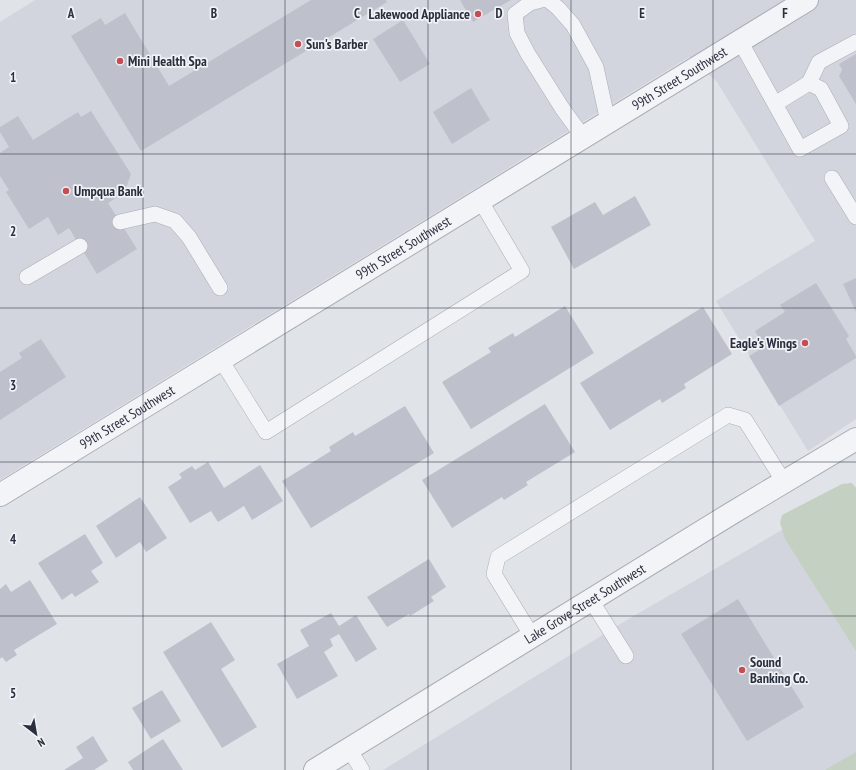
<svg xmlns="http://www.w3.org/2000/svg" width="856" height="770" font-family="'PT Sans Narrow',sans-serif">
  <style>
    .built { fill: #d2d5dd }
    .green { fill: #c4d1c2 }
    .building { fill: #bec1cb }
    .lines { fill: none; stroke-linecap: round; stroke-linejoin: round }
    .lane-casing { stroke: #a9adb5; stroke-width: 16 }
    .street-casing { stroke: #a9adb5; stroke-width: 24 }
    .lane { stroke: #f3f4f7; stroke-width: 15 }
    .street { stroke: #f3f4f7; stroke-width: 22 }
    .grid { fill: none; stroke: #2a2f3e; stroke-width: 1; stroke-opacity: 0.55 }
    .poi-dot { fill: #c54e54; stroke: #f0f2f6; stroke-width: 1.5 }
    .labels { text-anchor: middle; stroke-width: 3.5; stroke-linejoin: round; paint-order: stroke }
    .poi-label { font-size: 14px; font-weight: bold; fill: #2a2f3e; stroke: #f0f2f6; text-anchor: start }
    .street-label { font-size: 14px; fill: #2a2f3e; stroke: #f0f2f6 }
    .grid-label { font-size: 13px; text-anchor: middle; font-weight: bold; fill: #2a2f3e; stroke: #f0f2f6; stroke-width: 3.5; stroke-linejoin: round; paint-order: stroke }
  </style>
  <rect width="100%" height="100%" fill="#e0e3e8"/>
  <g class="built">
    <path d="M 35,0 L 856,0 L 856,419 L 808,451 L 716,301 L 815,241 L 717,82 L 689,57 L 0,480 L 0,22 Z"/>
    <path d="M 856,487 L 856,770 L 383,770 L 627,620 Z"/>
  </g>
  <g class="green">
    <path d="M 852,483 L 856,488 L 856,651 L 785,539 L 780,523 L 782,515 L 842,484 Z"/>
    <path d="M 856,752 L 856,770 L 825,770 Z"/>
  </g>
  <g class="building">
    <path d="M 311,0 L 386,0 L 387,2 L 141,151 L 71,36 L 101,18 L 105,25 L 125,13 L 169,86 Z"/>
    <path d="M 460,0 L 511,0 L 473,22 Z"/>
    <path d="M 403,20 L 430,64 L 400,82 L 373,39 Z"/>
    <path d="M 856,54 L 856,104 L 839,76 L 842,70 L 839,64 Z"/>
    <path d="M 471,88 L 490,120 L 452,144 L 433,112 Z"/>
    <path d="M 91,111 L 131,174 L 124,193 L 108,203 L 137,249 L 97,274 L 69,228 L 58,235 L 48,217 L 29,229 L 6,192 L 9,190 L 0,176 L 0,153 L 9,147 L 0,132 L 0,127 L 18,116 L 33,140 L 78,112 L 81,117 Z"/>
    <path d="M 635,196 L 651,225 L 574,269 L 551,227 L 595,202 L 603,215 Z"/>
    <path d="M 856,278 L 856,312 L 843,284 Z"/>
    <path d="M 816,283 L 849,336 L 846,339 L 856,356 L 856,358 L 779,406 L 749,356 L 764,347 L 755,331 L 785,312 L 780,305 Z"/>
    <path d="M 565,306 L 594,353 L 471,429 L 442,382 L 491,352 L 488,348 L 513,333 L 515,337 Z"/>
    <path d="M 703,307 L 732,354 L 684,384 L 686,388 L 662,403 L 660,399 L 610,430 L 580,383 Z"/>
    <path d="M 41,339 L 66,377 L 0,420 L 0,372 L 22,358 L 19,353 Z"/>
    <path d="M 545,404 L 575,452 L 526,482 L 528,485 L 504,500 L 502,497 L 452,528 L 422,480 Z"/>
    <path d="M 405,406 L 434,453 L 311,528 L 282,481 L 331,451 L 329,447 L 353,432 L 355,436 Z"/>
    <path d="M 208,462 L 224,488 L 260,465 L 283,501 L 252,520 L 244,506 L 218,522 L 211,511 L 190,523 L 168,487 L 182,478 L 179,474 L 192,466 L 195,470 Z"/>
    <path d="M 140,497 L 167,538 L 146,552 L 140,542 L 116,558 L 96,526 Z"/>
    <path d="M 85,534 L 103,563 L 91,571 L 99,582 L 75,597 L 72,593 L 62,600 L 38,563 Z"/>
    <path d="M 429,559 L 446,587 L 431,597 L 434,601 L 410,616 L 409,614 L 387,627 L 367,597 Z"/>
    <path d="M 30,580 L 57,624 L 14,650 L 17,655 L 6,662 L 2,657 L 0,659 L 0,589 L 6,584 L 11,592 Z"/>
    <path d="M 738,599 L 804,707 L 747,741 L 681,634 Z"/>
    <path d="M 331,613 L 339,626 L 356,615 L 377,649 L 356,662 L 339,634 L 330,639 L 333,646 L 324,652 L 338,676 L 297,699 L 277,664 L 309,646 L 300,630 Z"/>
    <path d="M 211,622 L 235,660 L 221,669 L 257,727 L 222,748 L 163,652 Z"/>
    <path d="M 162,690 L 181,721 L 151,739 L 132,708 Z"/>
    <path d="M 93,736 L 108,761 L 94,770 L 64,770 L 83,758 L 76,747 Z"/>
    <path d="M 163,739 L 183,770 L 133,770 L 128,762 Z"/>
  </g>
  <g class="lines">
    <defs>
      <g id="lane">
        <path d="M 541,0 L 530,3 L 515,14 L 517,33 L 528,54 L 562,108 L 583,137"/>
        <path d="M 548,0 L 558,8 L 573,25 L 596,67 L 608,122"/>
        <path d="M 740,41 L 800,149 L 841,126 L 821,89 L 809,83 L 775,104"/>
        <path d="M 809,83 L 819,62 L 856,42"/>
        <path d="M 832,178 L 856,217"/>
        <path d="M 120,222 L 155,214 L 175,221 L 189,237 L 220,288"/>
        <path d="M 27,277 L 80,246"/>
        <path d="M 221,360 L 266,432 L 522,271 L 480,200"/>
        <path d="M 591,600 L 626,656"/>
        <path d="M 532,636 L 494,574 L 498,557 L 728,415 L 745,420 L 784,482"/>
        <path d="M 349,749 L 362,770"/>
      </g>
      <g id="street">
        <path id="s1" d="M 0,495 L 807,0"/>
        <path id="s2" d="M 315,770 L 732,513 L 856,439"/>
      </g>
    </defs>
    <use href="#lane" class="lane-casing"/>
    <use href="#street" class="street-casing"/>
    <use href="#lane" class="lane"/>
    <use href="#street" class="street"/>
  </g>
  <path class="grid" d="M 143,0 L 143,770M 285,0 L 285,770M 428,0 L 428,770M 571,0 L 571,770M 713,0 L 713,770M 0,154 L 856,154M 0,308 L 856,308M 0,462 L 856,462M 0,616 L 856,616"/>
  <g class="poi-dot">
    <circle cx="478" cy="14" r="4"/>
    <circle cx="298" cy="44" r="4"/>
    <circle cx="120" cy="61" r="4"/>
    <circle cx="66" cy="191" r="4"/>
    <circle cx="805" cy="343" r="4"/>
    <circle cx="742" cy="670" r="4"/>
  </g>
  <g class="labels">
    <g class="poi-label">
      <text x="470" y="19" text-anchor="end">Lakewood Appliance</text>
      <text x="306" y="49">Sun's Barber</text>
      <text x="128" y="66">Mini Health Spa</text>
      <text x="74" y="196">Umpqua Bank</text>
      <text x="797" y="348" text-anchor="end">Eagle's Wings</text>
      <text x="750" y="667">Sound<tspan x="750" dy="16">Banking Co.</tspan></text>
    </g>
    <g class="street-label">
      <text dy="5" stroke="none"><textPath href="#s1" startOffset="797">99th Street Southwest</textPath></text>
      <text dy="5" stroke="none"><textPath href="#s1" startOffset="473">99th Street Southwest</textPath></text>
      <text dy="5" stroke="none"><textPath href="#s1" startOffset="149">99th Street Southwest</textPath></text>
      <text dy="5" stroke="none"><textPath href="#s2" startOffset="317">Lake Grove Street Southwest</textPath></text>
    </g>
  </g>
  <g class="grid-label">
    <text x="71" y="18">A</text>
    <text x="214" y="18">B</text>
    <text x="357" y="18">C</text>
    <text x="499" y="18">D</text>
    <text x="642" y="18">E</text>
    <text x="785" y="18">F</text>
    <text x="13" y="82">1</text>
    <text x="13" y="236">2</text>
    <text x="13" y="390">3</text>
    <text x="13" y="544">4</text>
    <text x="13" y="698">5</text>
  </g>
  <g transform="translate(36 734) rotate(149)" stroke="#f0f2f6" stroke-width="3" paint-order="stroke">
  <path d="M0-3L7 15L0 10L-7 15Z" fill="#2a2f3e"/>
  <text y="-6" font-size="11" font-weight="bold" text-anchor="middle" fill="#2a2f3e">N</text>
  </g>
</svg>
